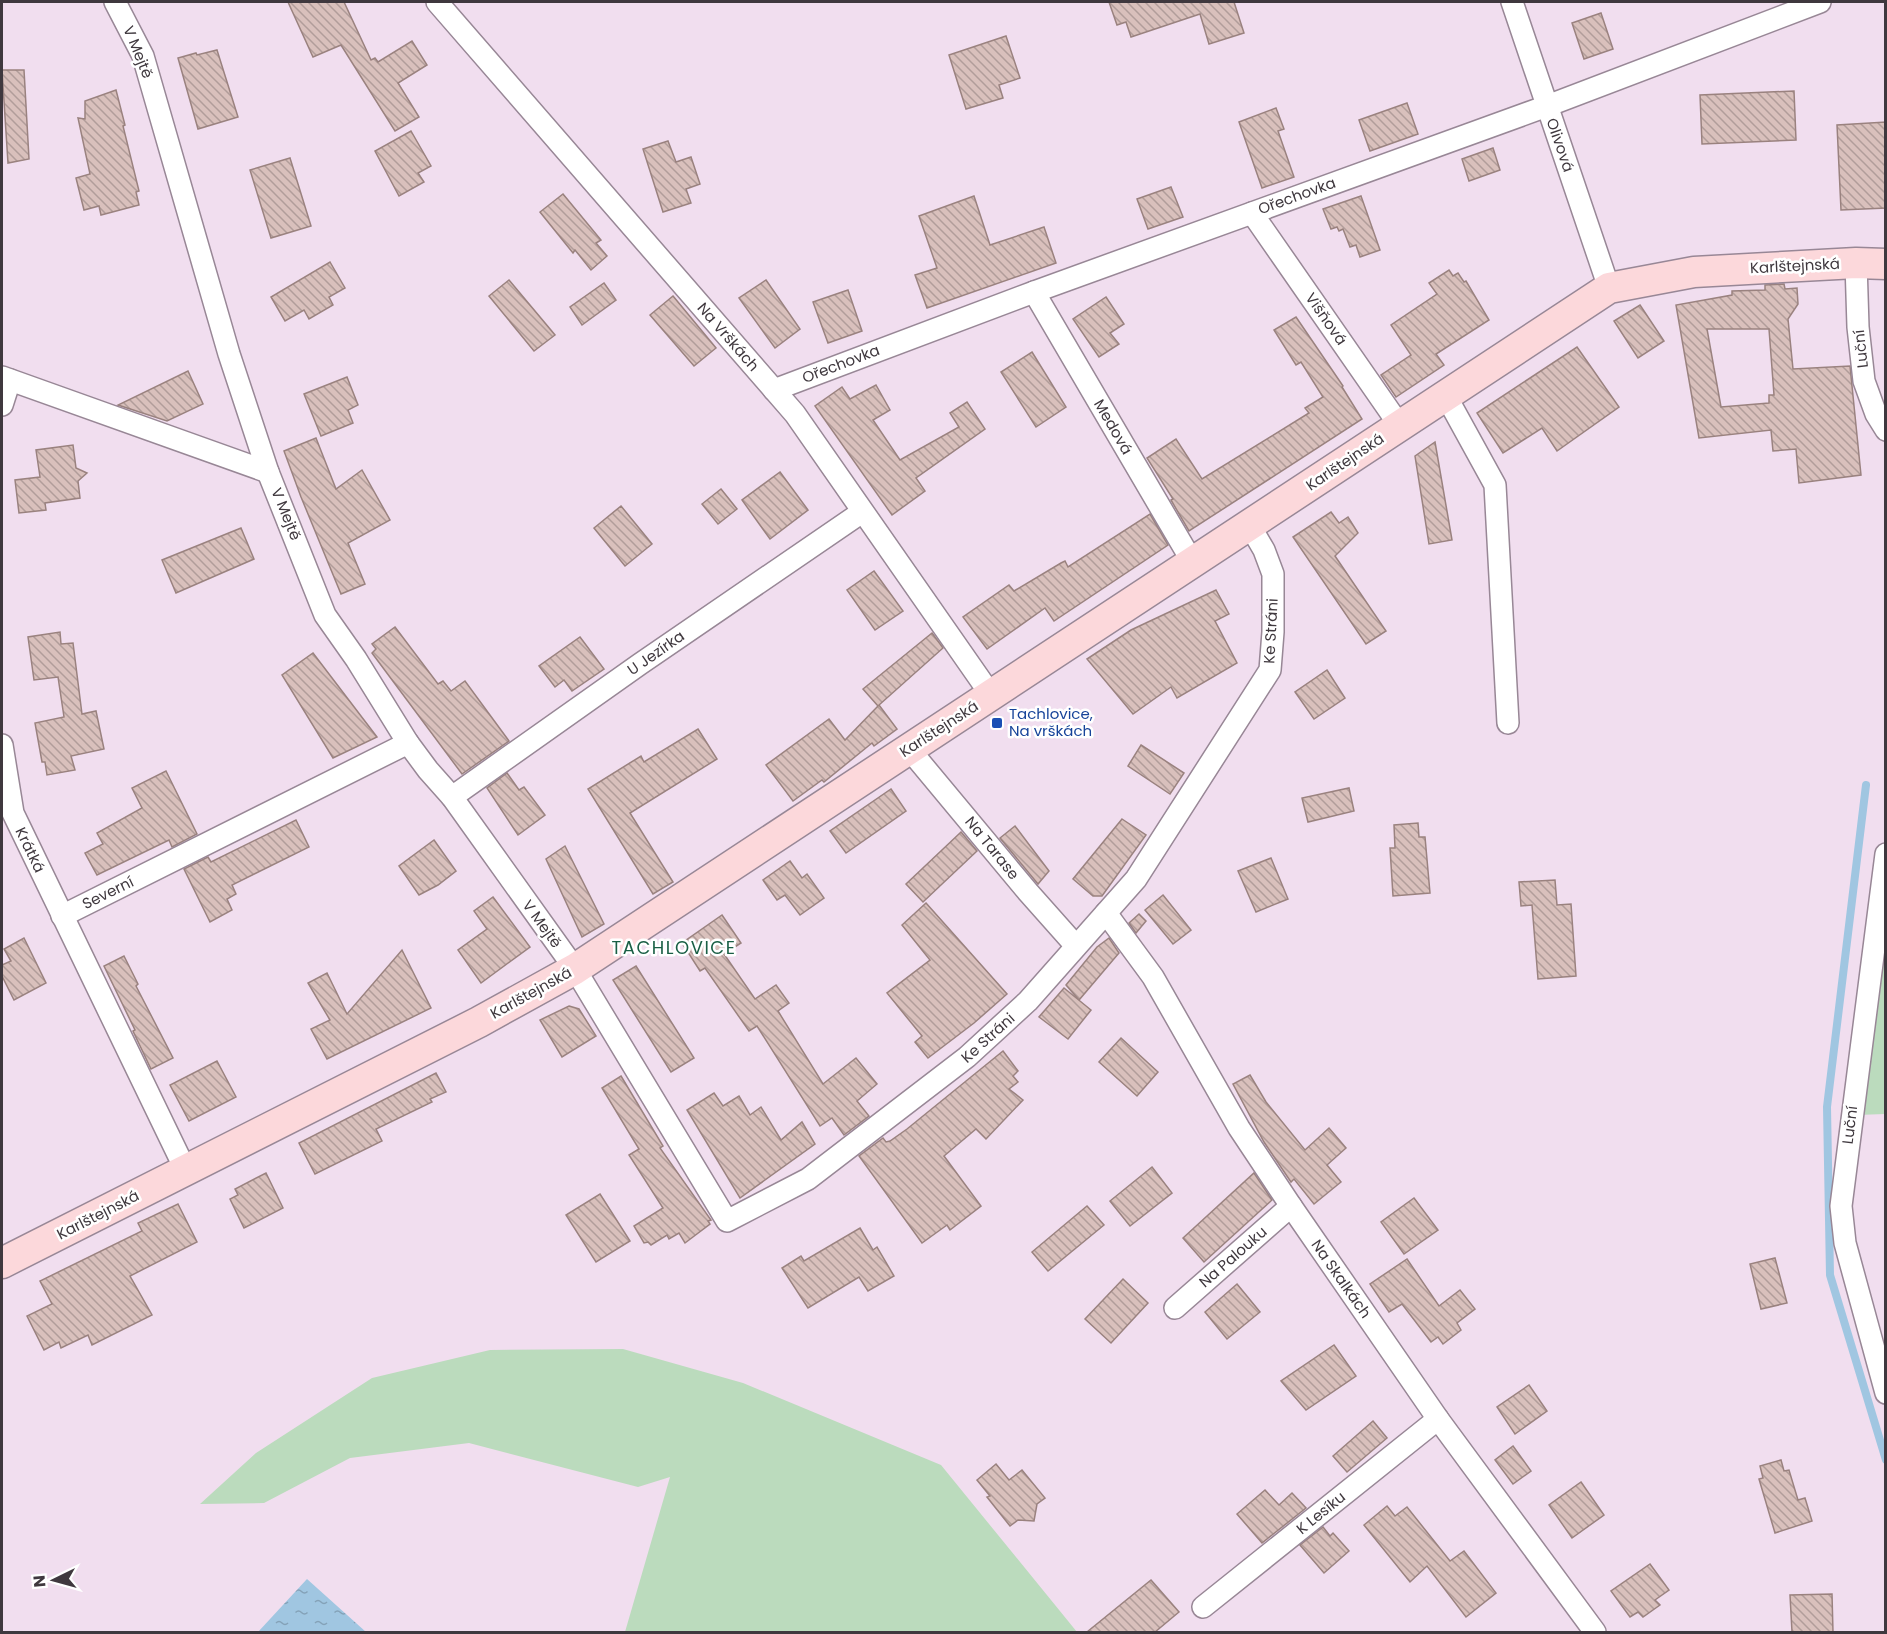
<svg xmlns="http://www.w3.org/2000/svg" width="1887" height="1634" font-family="Poppins,sans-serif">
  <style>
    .grass { fill: #bbdbbd }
    .water { fill: url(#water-ripples) }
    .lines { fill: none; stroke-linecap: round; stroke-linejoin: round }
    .stream { stroke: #a0c6e1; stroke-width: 8 }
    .building { fill: url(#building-back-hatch); stroke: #9a827f; stroke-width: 1.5; fill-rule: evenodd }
    .street-casing { stroke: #988796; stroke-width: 24 }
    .secondary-casing { stroke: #988796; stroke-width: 33 }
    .street { stroke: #fff; stroke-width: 21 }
    .secondary { stroke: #fcd8db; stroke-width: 30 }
    .transit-dot { fill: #1a4fb4; stroke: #fff; stroke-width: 2 }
    .labels { text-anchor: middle; stroke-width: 5; stroke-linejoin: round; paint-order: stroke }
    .street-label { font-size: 15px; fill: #3f383e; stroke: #fff }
    .transit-label { font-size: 15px; fill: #164399; stroke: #fff; text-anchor: start }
    .quarter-label { font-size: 18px; letter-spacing: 1.5px; fill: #1a5f45; stroke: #fff }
  </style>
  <defs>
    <pattern id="water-ripples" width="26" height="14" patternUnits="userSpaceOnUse" patternTransform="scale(1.5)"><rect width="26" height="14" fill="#a0c6e1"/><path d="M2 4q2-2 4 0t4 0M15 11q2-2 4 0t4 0" fill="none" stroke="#84a2b8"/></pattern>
    <pattern id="building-back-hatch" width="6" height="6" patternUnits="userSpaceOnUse" patternTransform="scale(1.5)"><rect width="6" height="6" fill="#d9c0bc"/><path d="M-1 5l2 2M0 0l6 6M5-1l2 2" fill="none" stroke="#b19d9a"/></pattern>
  </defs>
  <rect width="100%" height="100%" fill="#f1deef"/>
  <g class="grass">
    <path d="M 1885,929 L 1885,1114 L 1857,1115 Z"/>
    <path d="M 623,1349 L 743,1383 L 941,1465 L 1077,1632 L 625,1632 L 670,1477 L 638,1487 L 469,1443 L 350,1458 L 264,1503 L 200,1504 L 256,1453 L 372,1378 L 490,1350 Z"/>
  </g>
  <path class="water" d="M 307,1579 L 366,1632 L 258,1632 Z"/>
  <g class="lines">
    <path class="stream" d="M 1866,785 L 1827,1107 L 1830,1275 L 1886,1460"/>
  </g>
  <g class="building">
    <path d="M 288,2 L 344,2 L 371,60 L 375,58 L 378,62 L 412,41 L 427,65 L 398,83 L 419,117 L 395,131 L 341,45 L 313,57 Z"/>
    <path d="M 1109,2 L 1234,2 L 1244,33 L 1209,44 L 1200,14 L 1131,37 L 1126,22 L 1117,25 Z"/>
    <path d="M 1601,13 L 1613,49 L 1584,59 L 1572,23 Z"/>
    <path d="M 1006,36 L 1020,78 L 999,85 L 1003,98 L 966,109 L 949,55 Z"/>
    <path d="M 217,50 L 238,117 L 198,129 L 178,58 L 196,53 L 197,55 Z"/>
    <path d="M 2,70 L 24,70 L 29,159 L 8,163 Z"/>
    <path d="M 116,90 L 125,125 L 123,126 L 139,191 L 136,192 L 139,205 L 101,215 L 99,206 L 84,210 L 76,178 L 90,174 L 78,118 L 85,119 L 85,101 Z"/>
    <path d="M 1794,91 L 1796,140 L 1702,144 L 1700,95 Z"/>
    <path d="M 1407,103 L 1418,134 L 1370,151 L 1359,120 Z"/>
    <path d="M 1276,108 L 1284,129 L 1278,131 L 1294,177 L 1262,188 L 1239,122 Z"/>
    <path d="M 1886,122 L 1886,208 L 1841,210 L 1837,125 Z"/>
    <path d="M 411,131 L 431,166 L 418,173 L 424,182 L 399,196 L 375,151 Z"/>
    <path d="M 668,141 L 676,162 L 691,157 L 700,184 L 686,189 L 691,203 L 663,212 L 643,149 Z"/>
    <path d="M 1493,148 L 1500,170 L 1469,181 L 1462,159 Z"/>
    <path d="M 290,158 L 311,226 L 271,238 L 250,170 Z"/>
    <path d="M 1171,187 L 1183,217 L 1148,229 L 1137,199 Z"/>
    <path d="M 563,194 L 601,240 L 596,243 L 607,256 L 591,270 L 575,250 L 573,253 L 540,212 Z"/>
    <path d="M 974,196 L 990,245 L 1044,227 L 1056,263 L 927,308 L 915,275 L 937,268 L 919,216 Z"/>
    <path d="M 1361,196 L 1380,250 L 1360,257 L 1356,245 L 1350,247 L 1343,229 L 1339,231 L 1337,227 L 1331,229 L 1323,209 Z"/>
    <path d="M 330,262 L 345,288 L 329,297 L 333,305 L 309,319 L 304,310 L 285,321 L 271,297 Z"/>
    <path d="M 1449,270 L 1453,276 L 1458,273 L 1464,282 L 1466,281 L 1489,320 L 1436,354 L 1444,365 L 1396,397 L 1381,375 L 1411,355 L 1391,325 L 1437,294 L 1429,283 Z"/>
    <path d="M 509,280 L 555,335 L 534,351 L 489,296 Z"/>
    <path d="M 766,280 L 800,329 L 775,348 L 739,298 Z"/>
    <path d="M 604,283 L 616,300 L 582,325 L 570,307 Z"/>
    <path d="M 1784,284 L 1785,289 L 1797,288 L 1798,304 L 1788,319 L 1793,369 L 1850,366 L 1861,475 L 1799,483 L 1796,449 L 1773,451 L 1771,430 L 1699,438 L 1676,305 L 1732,295 L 1732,291 L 1765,290 L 1765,285 ZM 1707,329 L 1769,329 L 1774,395 L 1769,395 L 1769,403 L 1721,407 Z"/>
    <path d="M 848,290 L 862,331 L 828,343 L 813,302 Z"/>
    <path d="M 673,296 L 716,348 L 694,366 L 650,315 Z"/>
    <path d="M 1106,297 L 1124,324 L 1110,333 L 1119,344 L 1099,357 L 1073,319 Z"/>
    <path d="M 1640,305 L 1664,341 L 1638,358 L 1614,321 Z"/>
    <path d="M 1296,317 L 1343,386 L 1342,387 L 1362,419 L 1189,531 L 1171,500 L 1173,499 L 1147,458 L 1176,439 L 1202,479 L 1309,413 L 1305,408 L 1323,397 L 1301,362 L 1296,365 L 1274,330 Z"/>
    <path d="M 1577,347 L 1619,407 L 1557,451 L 1542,428 L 1503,453 L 1477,413 Z"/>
    <path d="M 1032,352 L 1066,407 L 1036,427 L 1001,372 Z"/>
    <path d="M 188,371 L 203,404 L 167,421 L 118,405 Z"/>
    <path d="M 347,377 L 358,405 L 348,410 L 353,423 L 321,436 L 304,394 Z"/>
    <path d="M 876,385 L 890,410 L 873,420 L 900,460 L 959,427 L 950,413 L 967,402 L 985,429 L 916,478 L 925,491 L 892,515 L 815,406 L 842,387 L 850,399 Z"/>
    <path d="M 316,438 L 336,489 L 362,470 L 390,520 L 348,543 L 365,584 L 341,594 L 301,497 L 284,451 Z"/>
    <path d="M 1435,442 L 1452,540 L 1429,544 L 1415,456 Z"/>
    <path d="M 73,445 L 76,468 L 87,473 L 78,481 L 80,498 L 45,503 L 46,510 L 19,513 L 15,480 L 40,477 L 36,450 Z"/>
    <path d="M 780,472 L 808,510 L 770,539 L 742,500 Z"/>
    <path d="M 721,489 L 737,509 L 718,524 L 702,504 Z"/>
    <path d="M 621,506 L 652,544 L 625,566 L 594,528 Z"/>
    <path d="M 1331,512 L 1339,523 L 1348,517 L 1358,533 L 1335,556 L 1386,631 L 1366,644 L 1293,537 Z"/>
    <path d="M 1150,514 L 1168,545 L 1054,621 L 1045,608 L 987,649 L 963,617 L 1009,585 L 1014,591 L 1061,563 L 1065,561 L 1068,567 Z"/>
    <path d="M 241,528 L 254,559 L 176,593 L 162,560 Z"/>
    <path d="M 874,571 L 903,611 L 875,630 L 847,590 Z"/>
    <path d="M 1216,590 L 1229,614 L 1215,621 L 1237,663 L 1177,698 L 1171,687 L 1133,714 L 1087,659 L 1131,630 Z"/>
    <path d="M 395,627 L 438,684 L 443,681 L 451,691 L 465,681 L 509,741 L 462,774 L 372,653 L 376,649 L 372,644 Z"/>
    <path d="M 60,632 L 61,644 L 73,643 L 82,714 L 96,711 L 104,749 L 71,756 L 75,770 L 47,775 L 45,762 L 42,762 L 35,723 L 64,717 L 58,677 L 34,680 L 28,637 Z"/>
    <path d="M 932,633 L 943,648 L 879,705 L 897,729 L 874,746 L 872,743 L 824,782 L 822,780 L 793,801 L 766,765 L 829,719 L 845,740 L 878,706 L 863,689 Z"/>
    <path d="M 580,637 L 604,669 L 572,691 L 564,680 L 555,687 L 539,666 Z"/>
    <path d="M 313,653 L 377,737 L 333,758 L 282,675 Z"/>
    <path d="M 1327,670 L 1345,698 L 1314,719 L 1295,692 Z"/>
    <path d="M 698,729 L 717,759 L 630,813 L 673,882 L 653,894 L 588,789 L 641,756 L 644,762 Z"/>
    <path d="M 1141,745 L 1184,773 L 1170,794 L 1128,766 Z"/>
    <path d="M 166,771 L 197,834 L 172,847 L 169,840 L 97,875 L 85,853 L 103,844 L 97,833 L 142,808 L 132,788 Z"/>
    <path d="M 507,773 L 519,790 L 524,787 L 545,815 L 518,835 L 487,788 Z"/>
    <path d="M 1349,788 L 1354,811 L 1308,822 L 1302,798 Z"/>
    <path d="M 891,789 L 906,811 L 846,853 L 830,831 Z"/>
    <path d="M 1122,819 L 1146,835 L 1102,896 L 1093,896 L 1073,879 Z"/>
    <path d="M 296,820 L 309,847 L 232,885 L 236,894 L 227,899 L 232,910 L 210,922 L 184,869 L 208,857 L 211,862 Z"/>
    <path d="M 1418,823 L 1419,837 L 1425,837 L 1430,893 L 1393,896 L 1390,848 L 1395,848 L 1394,825 Z"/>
    <path d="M 1015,826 L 1049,871 L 1038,884 L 1000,838 Z"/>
    <path d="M 961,832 L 977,851 L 923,902 L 906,884 Z"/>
    <path d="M 434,840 L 456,871 L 438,885 L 419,895 L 399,866 Z"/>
    <path d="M 565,846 L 604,924 L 582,937 L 546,859 Z"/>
    <path d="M 1271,858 L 1288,899 L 1256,912 L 1238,871 Z"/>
    <path d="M 790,861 L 802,878 L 807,874 L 824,898 L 800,915 L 785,895 L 777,900 L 763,880 Z"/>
    <path d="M 1555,880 L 1557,905 L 1571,904 L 1576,976 L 1538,979 L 1532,905 L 1521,906 L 1519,882 Z"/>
    <path d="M 1163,895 L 1191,930 L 1173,944 L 1145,910 Z"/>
    <path d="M 493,897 L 530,947 L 481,983 L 458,950 L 487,929 L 474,911 Z"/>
    <path d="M 926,903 L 1007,994 L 974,1023 L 928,1058 L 915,1042 L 922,1036 L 887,993 L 930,960 L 902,925 Z"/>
    <path d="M 1139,914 L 1146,921 L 1136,933 L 1129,923 Z"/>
    <path d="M 722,915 L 741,943 L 724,954 L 755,999 L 776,985 L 789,1003 L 778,1011 L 823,1084 L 856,1058 L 877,1084 L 857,1101 L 869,1116 L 844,1135 L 832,1118 L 820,1126 L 757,1026 L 749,1031 L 705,968 L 700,971 L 682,943 Z"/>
    <path d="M 24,938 L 46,983 L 14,1000 L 2,976 L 2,965 L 11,961 L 4,949 Z"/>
    <path d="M 1109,938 L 1119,953 L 1079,1000 L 1066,985 L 1097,947 Z"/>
    <path d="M 402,950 L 431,1008 L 327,1059 L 311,1029 L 330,1020 L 308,983 L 327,973 L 347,1014 Z"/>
    <path d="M 124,956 L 138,984 L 136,986 L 173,1058 L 151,1069 L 133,1031 L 135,1030 L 104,966 Z"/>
    <path d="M 636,966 L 694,1058 L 671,1072 L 613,980 Z"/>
    <path d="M 1064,988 L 1091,1010 L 1068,1039 L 1039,1017 Z"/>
    <path d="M 569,1006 L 579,1009 L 596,1036 L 562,1057 L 540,1020 Z"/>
    <path d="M 1121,1038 L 1158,1072 L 1137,1096 L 1099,1062 Z"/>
    <path d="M 1003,1051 L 1018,1071 L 1013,1076 L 1018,1082 L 1009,1089 L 1023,1100 L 986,1139 L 976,1129 L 944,1156 L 981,1206 L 950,1230 L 947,1225 L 922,1243 L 859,1156 L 883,1138 L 886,1142 L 890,1141 L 907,1129 Z"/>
    <path d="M 217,1061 L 236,1097 L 189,1121 L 170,1085 Z"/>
    <path d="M 436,1073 L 446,1092 L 430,1099 L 432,1102 L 376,1129 L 382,1141 L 315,1174 L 299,1143 Z"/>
    <path d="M 1250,1075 L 1266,1102 L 1305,1150 L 1329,1128 L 1346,1148 L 1327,1165 L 1341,1182 L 1314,1204 L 1294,1179 L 1291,1182 L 1264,1142 L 1233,1084 Z"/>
    <path d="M 621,1076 L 663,1146 L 660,1148 L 711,1220 L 708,1221 L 710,1224 L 685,1243 L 679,1233 L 669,1239 L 667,1235 L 651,1245 L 648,1242 L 644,1243 L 634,1226 L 663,1208 L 629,1155 L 639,1149 L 602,1088 Z"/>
    <path d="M 714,1093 L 723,1106 L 739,1096 L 750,1115 L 761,1107 L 781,1140 L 802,1122 L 815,1144 L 740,1198 L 687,1110 Z"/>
    <path d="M 1152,1167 L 1172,1193 L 1130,1226 L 1110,1201 Z"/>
    <path d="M 266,1173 L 283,1208 L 244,1228 L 230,1199 L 238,1195 L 235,1189 Z"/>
    <path d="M 1254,1173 L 1272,1200 L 1204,1262 L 1183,1238 Z"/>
    <path d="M 600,1194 L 630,1241 L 596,1262 L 566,1215 Z"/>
    <path d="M 1414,1198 L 1438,1230 L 1404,1254 L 1381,1222 Z"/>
    <path d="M 178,1204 L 197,1242 L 130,1276 L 152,1315 L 92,1345 L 88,1335 L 61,1348 L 59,1342 L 44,1350 L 27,1316 L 52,1304 L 40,1281 L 142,1231 L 138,1223 Z"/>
    <path d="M 1087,1206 L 1104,1225 L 1048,1271 L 1032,1252 Z"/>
    <path d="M 860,1228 L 873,1250 L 877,1247 L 894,1276 L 868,1291 L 859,1277 L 808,1308 L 782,1268 L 801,1256 L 804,1261 Z"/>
    <path d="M 1775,1258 L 1787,1303 L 1761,1309 L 1750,1264 Z"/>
    <path d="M 1407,1259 L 1439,1306 L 1460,1290 L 1475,1309 L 1457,1323 L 1461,1330 L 1443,1344 L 1438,1337 L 1431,1342 L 1402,1304 L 1389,1312 L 1370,1284 Z"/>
    <path d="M 1123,1279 L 1148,1303 L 1111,1343 L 1085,1319 Z"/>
    <path d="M 1237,1284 L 1260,1312 L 1227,1339 L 1205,1312 Z"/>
    <path d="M 1334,1345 L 1356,1376 L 1306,1410 L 1281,1381 Z"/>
    <path d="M 1529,1385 L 1547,1411 L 1515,1434 L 1497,1407 Z"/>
    <path d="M 1373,1421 L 1387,1438 L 1347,1472 L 1333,1456 Z"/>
    <path d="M 1513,1446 L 1531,1471 L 1513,1484 L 1495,1460 Z"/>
    <path d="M 1781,1460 L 1784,1471 L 1789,1470 L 1798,1500 L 1805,1498 L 1812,1521 L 1775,1533 L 1759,1479 L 1763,1478 L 1760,1466 Z"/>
    <path d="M 996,1464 L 1009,1480 L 1022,1470 L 1045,1498 L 1037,1504 L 1034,1521 L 1018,1520 L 1010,1526 L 987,1497 L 990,1496 L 977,1480 Z"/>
    <path d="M 1581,1482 L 1604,1515 L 1572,1538 L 1549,1505 Z"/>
    <path d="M 1265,1490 L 1279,1505 L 1292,1493 L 1306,1508 L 1262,1543 L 1237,1514 Z"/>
    <path d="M 1387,1506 L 1395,1516 L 1407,1507 L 1450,1561 L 1464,1551 L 1496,1593 L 1466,1617 L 1427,1566 L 1410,1582 L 1364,1525 Z"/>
    <path d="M 1323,1527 L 1330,1536 L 1333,1533 L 1349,1551 L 1324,1573 L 1300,1545 Z"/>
    <path d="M 1650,1564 L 1669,1590 L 1655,1600 L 1660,1605 L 1643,1617 L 1638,1612 L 1630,1617 L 1611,1591 Z"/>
    <path d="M 1151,1580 L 1179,1612 L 1155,1632 L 1087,1632 Z"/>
    <path d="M 1832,1594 L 1833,1632 L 1792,1632 L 1790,1595 Z"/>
  </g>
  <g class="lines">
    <defs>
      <g id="street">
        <path d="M 115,2 L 143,56 L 229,354 L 268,472 L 325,615 L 356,659 L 408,743 L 428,770 L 452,797 L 575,969 L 727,1221 L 808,1179 L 967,1057 L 1028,1001 L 1136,879 L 1270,670 L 1273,632 L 1273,574 L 1264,550 L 1250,526"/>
        <path d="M 437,2 L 795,414 L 991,695"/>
        <path d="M 1512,2 L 1609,288"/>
        <path d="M 1252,213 L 1400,426"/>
        <path d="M 1856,263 L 1858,327 L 1864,381 L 1876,414 L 1886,430"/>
        <path d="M 1034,292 L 1193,563"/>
        <path d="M 2,377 L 268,472"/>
        <path d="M 774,390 L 1034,292 L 1547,106 L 1820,2"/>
        <path d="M 1446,396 L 1495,485 L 1508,723"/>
        <path d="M 2,405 L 10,380"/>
        <path d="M 2,745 L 13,813 L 186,1171"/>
        <path d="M 909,749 L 1028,892 L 1076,946"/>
        <path d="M 452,797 L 640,664 L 862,512"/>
        <path d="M 1886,854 L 1841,1206 L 1845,1243 L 1886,1393"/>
        <path d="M 1106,913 L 1153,977 L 1239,1128 L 1291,1206 L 1438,1419 L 1595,1632"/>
        <path d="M 62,916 L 408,743"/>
        <path d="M 1175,1308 L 1291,1206"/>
        <path d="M 1203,1607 L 1438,1419"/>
      </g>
      <path id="secondary" d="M 2,1263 L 479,1022 L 575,969 L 1609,288 L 1694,272 L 1856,263 L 1886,264"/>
    </defs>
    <use href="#street" class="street-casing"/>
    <use href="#secondary" class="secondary-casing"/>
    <use href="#street" class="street"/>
    <use href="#secondary" class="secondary"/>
  </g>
  <rect class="transit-dot" x="991" y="717" width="12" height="12" rx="3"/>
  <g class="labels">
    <g class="street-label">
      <text transform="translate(138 52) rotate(68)" y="5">V Mejtě</text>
      <text transform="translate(1560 145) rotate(71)" y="5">Olivová</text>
      <text transform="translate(1297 196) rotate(-20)" y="5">Ořechovka</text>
      <text transform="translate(1795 266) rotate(-3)" y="5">Karlštejnská</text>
      <text transform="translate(1326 319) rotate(55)" y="5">Višňová</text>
      <text transform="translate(728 337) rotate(49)" y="5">Na Vrškách</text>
      <text transform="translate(1861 349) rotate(-96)" y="5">Luční</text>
      <text transform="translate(841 364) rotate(-21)" y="5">Ořechovka</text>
      <text transform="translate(1113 427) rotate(60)" y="5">Medová</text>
      <text transform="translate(1345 462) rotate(-34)" y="5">Karlštejnská</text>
      <text transform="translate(286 514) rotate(68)" y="5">V Mejtě</text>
      <text transform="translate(1271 631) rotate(-87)" y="5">Ke Stráni</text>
      <text transform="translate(656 653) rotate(-35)" y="5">U Jezírka</text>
      <text transform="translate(939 729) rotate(-33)" y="5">Karlštejnská</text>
      <text transform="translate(992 848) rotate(51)" y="5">Na Tarase</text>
      <text transform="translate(30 850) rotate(64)" y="5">Krátká</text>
      <text transform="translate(108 893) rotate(-26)" y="5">Severní</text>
      <text transform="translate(542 924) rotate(54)" y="5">V Mejtě</text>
      <text transform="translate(531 993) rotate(-29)" y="5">Karlštejnská</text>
      <text transform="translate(988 1038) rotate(-42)" y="5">Ke Stráni</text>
      <text transform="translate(1850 1125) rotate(-83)" y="5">Luční</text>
      <text transform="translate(98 1215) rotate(-27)" y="5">Karlštejnská</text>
      <text transform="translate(1233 1257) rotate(-41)" y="5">Na Palouku</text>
      <text transform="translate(1341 1279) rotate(55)" y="5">Na Skalkách</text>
      <text transform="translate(1321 1513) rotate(-39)" y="5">K Lesíku</text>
    </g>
    <g class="transit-label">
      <text x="1009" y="719">Tachlovice,<tspan x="1009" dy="17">Na vrškách</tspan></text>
    </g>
    <g class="quarter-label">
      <text x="674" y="954">TACHLOVICE</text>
    </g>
  </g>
  <rect width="1887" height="1634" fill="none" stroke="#3f383e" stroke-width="6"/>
  <g transform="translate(54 1580) rotate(265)" stroke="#ffffff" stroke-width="4.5" paint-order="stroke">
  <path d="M0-4.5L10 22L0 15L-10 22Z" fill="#3f383e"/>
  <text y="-9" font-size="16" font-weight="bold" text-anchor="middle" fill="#3f383e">N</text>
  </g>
</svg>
